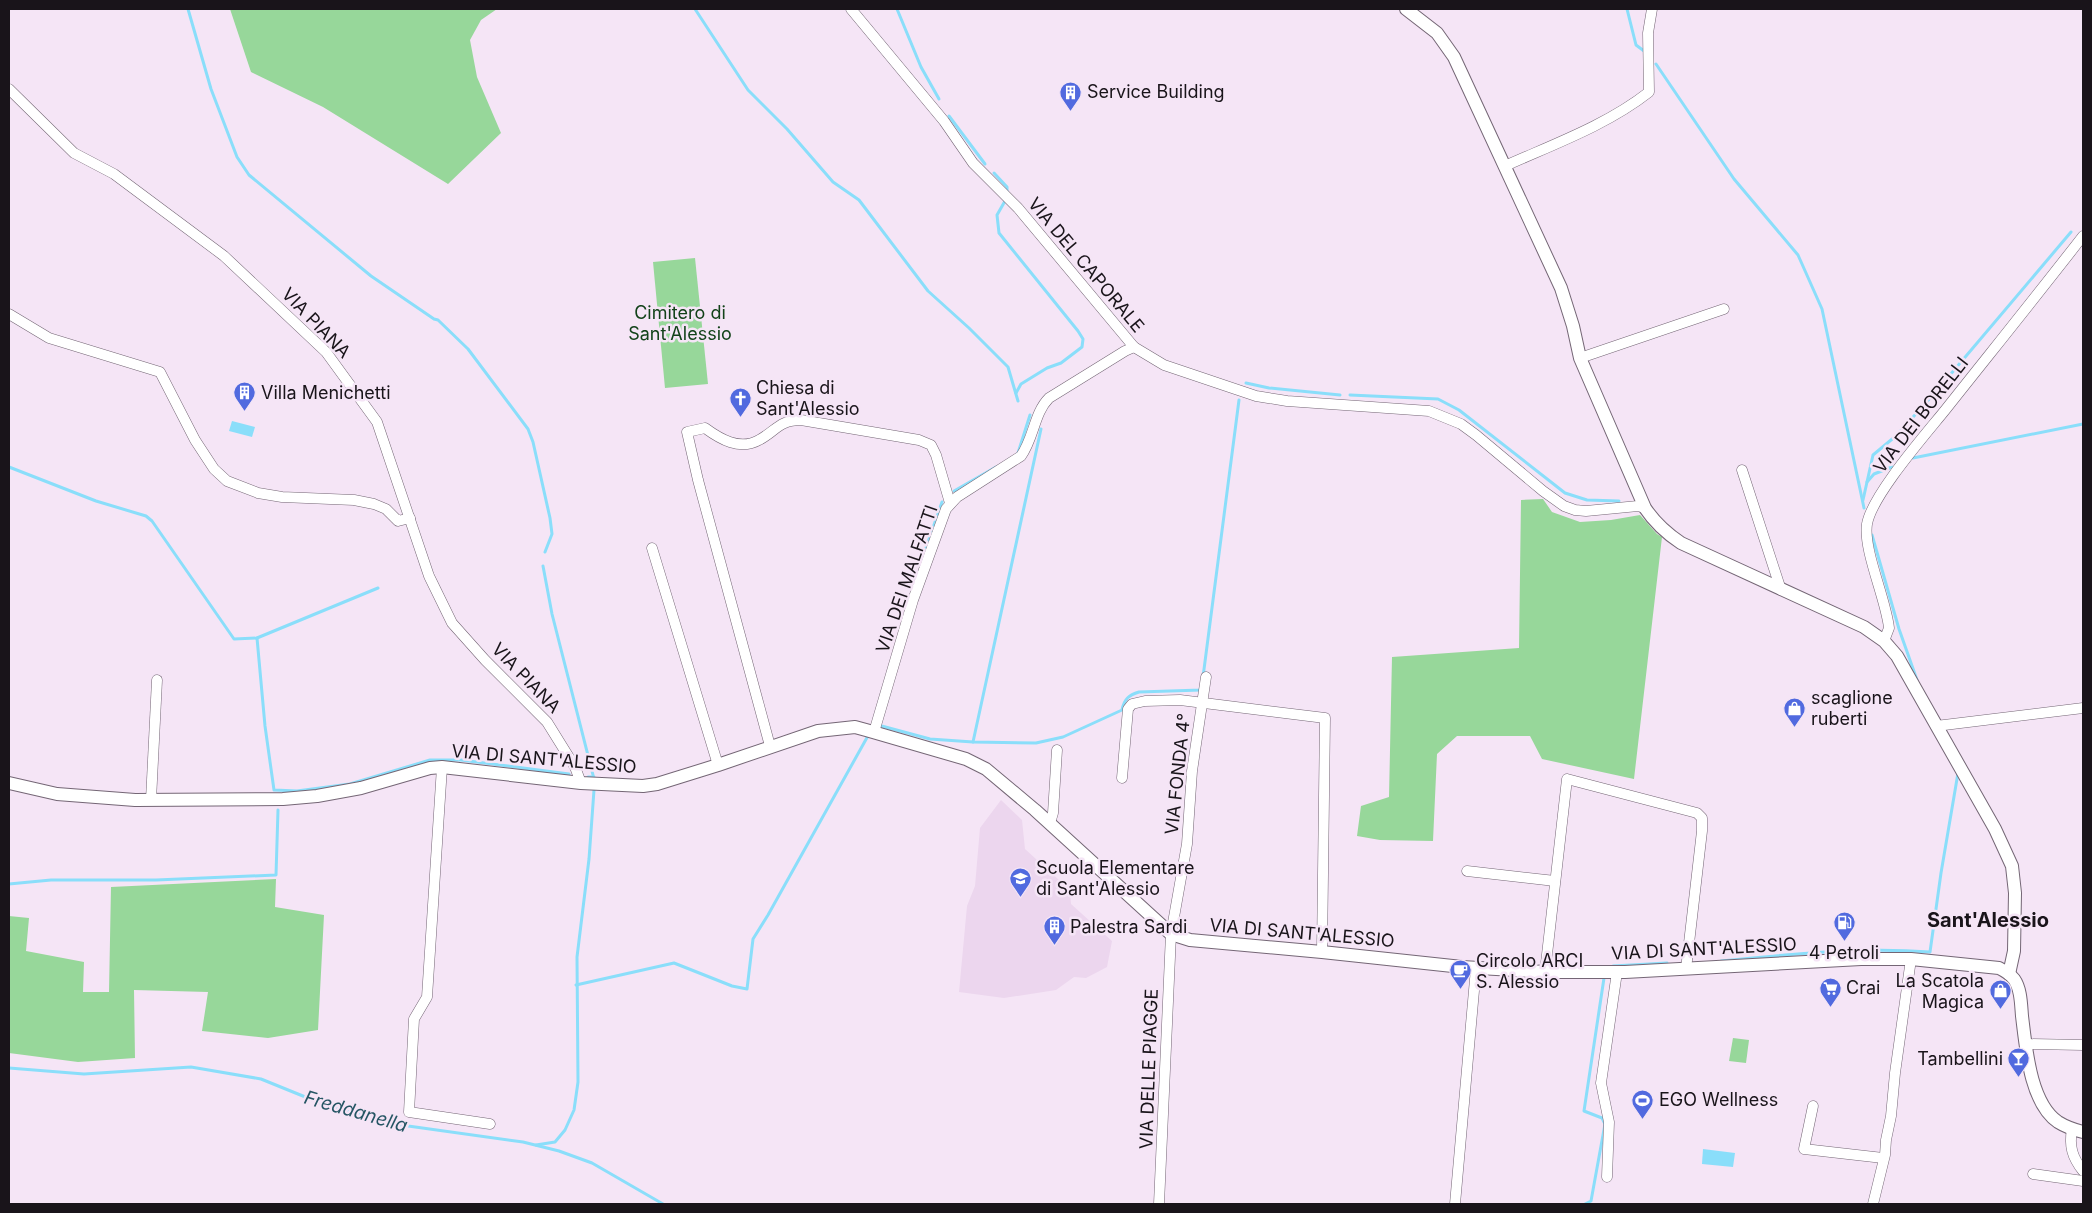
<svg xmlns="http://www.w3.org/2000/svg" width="2092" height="1213" font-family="Inter,sans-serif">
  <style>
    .built { fill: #ecd6ee }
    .green { fill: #97d79a }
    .water { fill: #8adefa }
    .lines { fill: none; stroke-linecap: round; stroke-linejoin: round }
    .stream { stroke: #8adefa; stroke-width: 3 }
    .minor-casing { stroke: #746675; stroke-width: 11 }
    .tertiary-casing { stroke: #746675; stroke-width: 14 }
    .minor { stroke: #fff; stroke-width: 10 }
    .tertiary { stroke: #fff; stroke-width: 12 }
    .labels { text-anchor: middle; stroke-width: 5; stroke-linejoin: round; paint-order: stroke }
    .poi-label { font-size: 18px; fill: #19141a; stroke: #f5e5f6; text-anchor: start }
    .street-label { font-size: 18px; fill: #19141a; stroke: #f5e5f6 }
    .park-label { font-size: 18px; fill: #124219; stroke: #f5e5f6 }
    .water-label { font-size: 19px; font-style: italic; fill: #255564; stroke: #f5e5f6 }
    .quarter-label { font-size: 20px; font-weight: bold; fill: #19141a; stroke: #f5e5f6 }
  </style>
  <rect width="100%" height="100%" fill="#f5e5f6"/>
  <path class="built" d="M 1001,800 L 1022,820 L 1025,849 L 1070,890 L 1071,904 L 1112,941 L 1107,967 L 1086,978 L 1074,977 L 1056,990 L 1004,998 L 959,992 L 967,906 L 975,886 L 980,828 Z"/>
  <g class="green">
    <path d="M 230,9 L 497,9 L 481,20 L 470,40 L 477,77 L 501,133 L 448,184 L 323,107 L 251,72 Z"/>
    <path d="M 695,258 L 708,384 L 665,388 L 653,262 Z"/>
    <path d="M 1543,499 L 1552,512 L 1580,522 L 1611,520 L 1640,515 L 1657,534 L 1662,537 L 1634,779 L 1542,759 L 1530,736 L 1457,736 L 1437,754 L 1433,841 L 1380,840 L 1357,836 L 1361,806 L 1389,797 L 1392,657 L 1519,648 L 1521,500 Z"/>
    <path d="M 276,879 L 275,907 L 324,915 L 318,1030 L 268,1038 L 202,1031 L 208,992 L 134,990 L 135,1058 L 78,1062 L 9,1053 L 9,916 L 29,918 L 26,951 L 84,962 L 83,992 L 109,992 L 111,887 Z"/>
    <path d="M 1733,1038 L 1749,1040 L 1746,1063 L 1729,1061 Z"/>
  </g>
  <g class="water">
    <path d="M 232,421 L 255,427 L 252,437 L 229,431 Z"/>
    <path d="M 1703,1149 L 1735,1153 L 1733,1167 L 1702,1164 Z"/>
  </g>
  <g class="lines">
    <g class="stream">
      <path d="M 188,9 L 211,89 L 237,157 L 249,175 L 371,276 L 434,319 L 438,320 L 468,349 L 528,429 L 533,442 L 550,518 L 552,534 L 545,552"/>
      <path d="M 695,9 L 748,90 L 787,129 L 833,182 L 859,200 L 928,291 L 969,328 L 1008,367 L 1018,401"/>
      <path d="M 897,9 L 921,67 L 939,99"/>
      <path d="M 1627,9 L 1636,45 L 1644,51"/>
      <path d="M 1656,64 L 1734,179 L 1798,255 L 1822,309 L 1864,508"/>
      <path d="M 949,116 L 985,164"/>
      <path d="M 994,173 L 1007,187 L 1007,193"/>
      <path d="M 1005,201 L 997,215 L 999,233 L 1078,331 L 1083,339 L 1082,347 L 1061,363 L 1047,368 L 1021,384 L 1016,393"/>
      <path d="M 1246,383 L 1269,388 L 1340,395"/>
      <path d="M 1350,395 L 1438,399 L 1459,410 L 1565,493 L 1587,500 L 1619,501"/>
      <path d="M 1018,453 L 1030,415"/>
      <path d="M 1913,458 L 2083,424"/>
      <path d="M 9,467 L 96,501 L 146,516 L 152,521 L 234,639 L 257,638 L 378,588"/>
      <path d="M 1867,482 L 1874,474 L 1892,467"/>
      <path d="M 954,491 L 996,467"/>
      <path d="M 1863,500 L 1873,455 L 1897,435 L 1939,388 L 2071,232"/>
      <path d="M 1872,535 L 1899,629 L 1917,680"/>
      <path d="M 920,565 L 942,502"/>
      <path d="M 543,566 L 552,614 L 594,779"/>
      <path d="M 257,638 L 265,726 L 274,790 L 297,791 L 350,784 L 430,760 L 461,760 L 569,774"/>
      <path d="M 1203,677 L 1239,400"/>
      <path d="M 878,725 L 930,739 L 973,742 L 1036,743 L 1063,737 L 1122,710 C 1124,699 1129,695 1139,692 L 1201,690 L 1201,688"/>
      <path d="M 973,742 L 1041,429"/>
      <path d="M 588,777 L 594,777"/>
      <path d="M 9,884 L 51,880 L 156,880 L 276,875 L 278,810"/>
      <path d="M 1721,961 C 1790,954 1860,947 1930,952 L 1941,873 L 1958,773"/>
      <path d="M 1613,966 L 1667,963"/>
      <path d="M 576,985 L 674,963 L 732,986 L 747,989 L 753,939 L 768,915 L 869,734"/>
      <path d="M 9,1068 L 84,1074 L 191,1067 L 261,1079 L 330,1107 L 401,1125 L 523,1142 L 559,1151 L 592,1163 L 663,1204"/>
      <path d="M 536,1145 L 555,1142 L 565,1130 L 574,1110 L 578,1082 L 577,957 L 589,859 L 594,790"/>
      <path d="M 1585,1204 L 1591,1201 L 1605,1124 L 1602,1118 L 1584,1111 L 1604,978"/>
    </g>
    <defs>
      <g id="minor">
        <path d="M 851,9 L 944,121 L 973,163 L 1018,208 L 1134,347 L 1164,365 L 1256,396 L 1287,401 L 1429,411 L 1461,424 L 1476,435 L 1543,491 L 1564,506 L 1575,510 L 1586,511 L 1638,506 L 1645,508"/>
        <path d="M 9,89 L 74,153 L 114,174 L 224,256 L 326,352 L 377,422 L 429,576 L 452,623 L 485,660 L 547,722 L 575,767 L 581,783"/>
        <path d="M 1505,166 C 1554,144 1607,125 1649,92 L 1648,33 L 1652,9"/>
        <path d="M 9,314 L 49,338 L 160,372 L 195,440 L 214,469 L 227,481 L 258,493 L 282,497 L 354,500 L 374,504 L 386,509 L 398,521 L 410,518"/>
        <path d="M 1580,358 L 1724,309"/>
        <path d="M 1742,470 L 1781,590"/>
        <path d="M 652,548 L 718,765"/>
        <path d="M 1884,641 L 1889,628 C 1886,599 1863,550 1867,524 C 1872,495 1926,434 1946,409 C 1992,351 2038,294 2083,236"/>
        <path d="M 1936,726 L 2083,708"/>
        <path d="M 874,732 L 913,600 L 946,509 L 957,497 L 1021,456 C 1034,438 1034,413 1049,398 L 1125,351 L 1134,347"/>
        <path d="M 770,746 L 698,480 L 687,432 L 705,428 C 720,439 740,451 759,440 C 776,431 779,420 801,420 L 919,440 L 931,445 L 936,455 L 950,503"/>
        <path d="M 442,767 L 427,997 L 414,1019 L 409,1112 L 490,1124"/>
        <path d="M 1122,778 L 1128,709 L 1132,704 L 1145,701 L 1180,700 L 1325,718 L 1322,952"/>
        <path d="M 151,800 L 157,680"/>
        <path d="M 1050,823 L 1053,813 L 1057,750"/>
        <path d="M 1467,871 L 1555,881"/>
        <path d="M 1545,972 L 1567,779 L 1697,813 L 1702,818 L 1702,831 L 1686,969"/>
        <path d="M 2026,1044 L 2083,1045"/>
        <path d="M 1813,1106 L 1804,1149 L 1883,1158"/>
        <path d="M 2072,1129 C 2069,1146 2072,1157 2083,1171"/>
        <path d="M 2033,1174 L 2083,1181"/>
        <path d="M 1607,1177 L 1609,1122 L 1601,1083 L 1617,972"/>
        <path d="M 1159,1204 L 1171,934 L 1187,844 L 1192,771 L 1206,677"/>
        <path d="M 1455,1204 L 1476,968"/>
        <path d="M 1873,1204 L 1885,1155 L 1886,1140 L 1891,1116 L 1895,1073 L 1911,959"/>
      </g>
      <g id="tertiary">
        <path d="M 1406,9 L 1437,33 L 1454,57 L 1561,288 L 1573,326 L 1580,358 L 1645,508 C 1655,523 1666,533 1681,543 L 1864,627 L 1884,641 L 1897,656 L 1995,829 L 2012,866 L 2015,893 L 2014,951 L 2009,974"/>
        <path d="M 9,783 L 57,794 L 135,800 L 283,799 L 317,796 L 361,788 L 430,768 L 442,767 L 581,783 L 643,786 L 657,784 L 718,765 L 818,731 L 855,727 L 866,730 L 966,759 L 986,769 L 1035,810 L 1171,934 L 1190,940 L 1322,952 L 1462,967 L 1545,972 L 1625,972 L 1861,959 L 1911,959 L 1999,968 C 2005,971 2010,974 2014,979 C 2021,989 2021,1004 2022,1016 C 2026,1048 2030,1103 2058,1122 C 2066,1127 2075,1130 2083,1132"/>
      </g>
    </defs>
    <use href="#minor" class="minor-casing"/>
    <use href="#tertiary" class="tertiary-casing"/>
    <use href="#minor" class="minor"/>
    <use href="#tertiary" class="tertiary"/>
  </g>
  <defs>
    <symbol id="building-pin" viewBox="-11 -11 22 30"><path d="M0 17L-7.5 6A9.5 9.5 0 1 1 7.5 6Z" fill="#516adf" stroke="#f5e5f6"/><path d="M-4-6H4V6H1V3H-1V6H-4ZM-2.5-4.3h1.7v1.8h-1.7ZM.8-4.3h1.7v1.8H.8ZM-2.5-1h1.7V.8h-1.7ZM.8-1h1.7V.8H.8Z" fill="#fff"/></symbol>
    <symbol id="church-pin" viewBox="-11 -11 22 30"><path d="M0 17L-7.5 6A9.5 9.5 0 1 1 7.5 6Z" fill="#516adf" stroke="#f5e5f6"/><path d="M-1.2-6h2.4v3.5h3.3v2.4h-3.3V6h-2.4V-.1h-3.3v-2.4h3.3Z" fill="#fff"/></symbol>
    <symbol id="shop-pin" viewBox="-11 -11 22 30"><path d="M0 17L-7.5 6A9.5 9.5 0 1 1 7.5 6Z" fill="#516adf" stroke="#f5e5f6"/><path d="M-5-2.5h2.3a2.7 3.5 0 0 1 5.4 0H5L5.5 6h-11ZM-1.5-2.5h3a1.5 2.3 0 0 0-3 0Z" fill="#fff"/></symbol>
    <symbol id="school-pin" viewBox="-11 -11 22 30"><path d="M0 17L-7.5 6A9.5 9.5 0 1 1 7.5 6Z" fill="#516adf" stroke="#f5e5f6"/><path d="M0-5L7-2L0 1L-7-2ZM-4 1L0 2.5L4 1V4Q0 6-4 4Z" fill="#fff"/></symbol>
    <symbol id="fuel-pin" viewBox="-11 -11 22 30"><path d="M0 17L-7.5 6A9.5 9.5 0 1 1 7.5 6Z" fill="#516adf" stroke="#f5e5f6"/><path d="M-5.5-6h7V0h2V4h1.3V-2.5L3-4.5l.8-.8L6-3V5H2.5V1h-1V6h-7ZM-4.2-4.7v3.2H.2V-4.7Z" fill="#fff"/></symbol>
    <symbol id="cafe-pin" viewBox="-11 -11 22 30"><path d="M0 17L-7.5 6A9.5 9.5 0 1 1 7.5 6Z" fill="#516adf" stroke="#f5e5f6"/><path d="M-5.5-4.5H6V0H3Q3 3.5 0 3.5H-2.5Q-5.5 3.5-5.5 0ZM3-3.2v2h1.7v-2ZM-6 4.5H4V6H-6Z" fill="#fff"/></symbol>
    <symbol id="supermarket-pin" viewBox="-11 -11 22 30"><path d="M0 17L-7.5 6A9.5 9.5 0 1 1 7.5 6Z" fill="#516adf" stroke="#f5e5f6"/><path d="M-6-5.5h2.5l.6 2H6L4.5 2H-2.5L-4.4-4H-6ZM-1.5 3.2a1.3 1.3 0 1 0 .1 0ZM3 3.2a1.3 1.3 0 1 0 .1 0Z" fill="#fff"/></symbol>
    <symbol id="bar-pin" viewBox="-11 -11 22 30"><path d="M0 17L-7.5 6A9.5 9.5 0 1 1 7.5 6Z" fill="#516adf" stroke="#f5e5f6"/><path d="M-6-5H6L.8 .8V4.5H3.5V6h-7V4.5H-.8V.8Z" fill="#fff"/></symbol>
    <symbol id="stadium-pin" viewBox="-11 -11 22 30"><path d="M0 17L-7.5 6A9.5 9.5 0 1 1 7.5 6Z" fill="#516adf" stroke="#f5e5f6"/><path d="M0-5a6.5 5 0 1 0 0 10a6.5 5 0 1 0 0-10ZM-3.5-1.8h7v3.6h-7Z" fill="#fff"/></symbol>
  </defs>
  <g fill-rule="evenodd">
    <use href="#building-pin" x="1058" y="80" width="25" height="34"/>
    <use href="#building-pin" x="232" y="380" width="25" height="34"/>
    <use href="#church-pin" x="728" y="386" width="25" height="34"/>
    <use href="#shop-pin" x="1782" y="696" width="25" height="34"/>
    <use href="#school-pin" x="1008" y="866" width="25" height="34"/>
    <use href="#fuel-pin" x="1832" y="910" width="25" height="34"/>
    <use href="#building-pin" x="1042" y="914" width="25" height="34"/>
    <use href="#cafe-pin" x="1448" y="958" width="25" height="34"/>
    <use href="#supermarket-pin" x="1818" y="976" width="25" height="34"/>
    <use href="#shop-pin" x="1988" y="978" width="25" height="34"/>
    <use href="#bar-pin" x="2006" y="1046" width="25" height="34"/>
    <use href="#stadium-pin" x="1630" y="1088" width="25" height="34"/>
  </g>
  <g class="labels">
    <g class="poi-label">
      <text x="1087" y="98">Service Building</text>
      <text x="756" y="394">Chiesa di<tspan x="756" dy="21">Sant'Alessio</tspan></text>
      <text x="261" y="399">Villa Menichetti</text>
      <text x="1811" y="704">scaglione<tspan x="1811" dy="21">ruberti</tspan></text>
      <text x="1036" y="874">Scuola Elementare<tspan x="1036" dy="21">di Sant'Alessio</tspan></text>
      <text x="1070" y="933">Palestra Sardi</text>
      <text x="1844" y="959" text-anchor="middle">4 Petroli</text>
      <text x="1476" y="967">Circolo ARCI<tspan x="1476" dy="21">S. Alessio</tspan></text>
      <text x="1984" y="987" text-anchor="end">La Scatola<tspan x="1984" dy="21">Magica</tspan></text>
      <text x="1846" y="994">Crai</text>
      <text x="2003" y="1065" text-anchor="end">Tambellini</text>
      <text x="1659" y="1106">EGO Wellness</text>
    </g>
    <g class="street-label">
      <text transform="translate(1086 265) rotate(50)" y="6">VIA DEL CAPORALE</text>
      <text transform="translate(316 323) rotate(46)" y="6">VIA PIANA</text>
      <text transform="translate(1921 415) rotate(-52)" y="6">VIA DEI BORELLI</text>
      <text transform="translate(907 579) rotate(-71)" y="6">VIA DEI MALFATTI</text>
      <text transform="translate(526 678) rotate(46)" y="6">VIA PIANA</text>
      <text transform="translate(544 759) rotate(5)" y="6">VIA DI SANT'ALESSIO</text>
      <text transform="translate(1178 774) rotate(-84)" y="6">VIA FONDA 4°</text>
      <text transform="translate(1302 933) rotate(5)" y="6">VIA DI SANT'ALESSIO</text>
      <text transform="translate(1704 949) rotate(-3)" y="6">VIA DI SANT'ALESSIO</text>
      <text transform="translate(1149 1069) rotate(-88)" y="6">VIA DELLE PIAGGE</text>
    </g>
    <g class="park-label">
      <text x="680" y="319">Cimitero di<tspan x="680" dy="21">Sant'Alessio</tspan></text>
    </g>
    <g class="water-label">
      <text transform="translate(356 1111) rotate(16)" y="7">Freddanella</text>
    </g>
    <g class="quarter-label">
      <text x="1988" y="927">Sant'Alessio</text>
    </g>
  </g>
  <rect width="2092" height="1213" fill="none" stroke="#19141a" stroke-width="20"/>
</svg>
